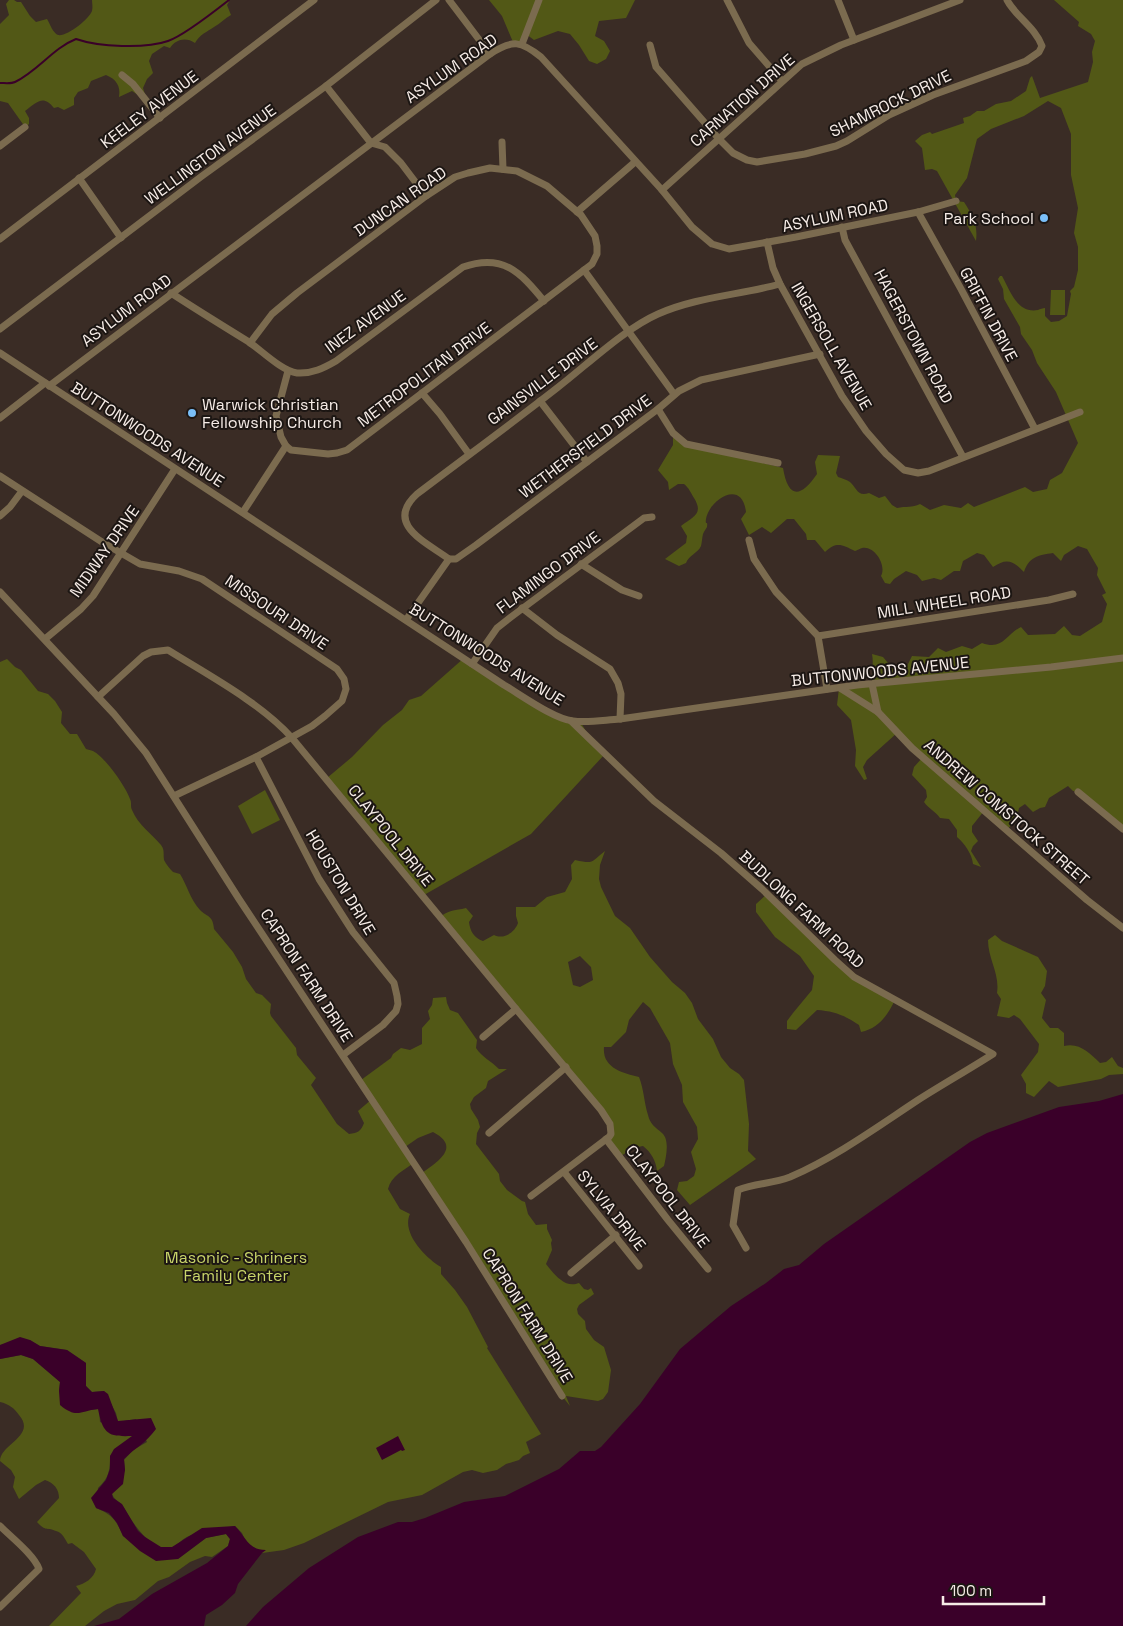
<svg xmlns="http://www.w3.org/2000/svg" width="1123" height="1626" font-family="'Space Grotesk',sans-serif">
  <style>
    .green { fill: #525816; fill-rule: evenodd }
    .water { fill: #3a0029 }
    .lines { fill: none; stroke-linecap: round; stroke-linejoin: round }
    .stream { stroke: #3a0029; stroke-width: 2 }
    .minor { stroke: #7b6b4f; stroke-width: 7 }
    .poi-dot { fill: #7abff8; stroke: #1c1613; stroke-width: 2 }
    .labels { text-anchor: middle; stroke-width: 4; stroke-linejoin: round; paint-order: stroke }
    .street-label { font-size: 16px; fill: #f6ece7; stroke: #1c1613 }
    .poi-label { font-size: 16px; fill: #f6ece7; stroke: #1c1613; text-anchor: end }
    .park-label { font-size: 16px; fill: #c9d56a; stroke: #1c1613 }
  </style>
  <rect width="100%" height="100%" fill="#3a2c25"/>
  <g class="green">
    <path d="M 9,0 L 14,0 L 17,2 L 21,2 L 30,16 L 36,22 L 47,19 C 50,24 53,33 58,35 C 67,37 89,19 92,11 C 93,7 92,3 92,0 L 230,0 L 227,5 L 231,15 C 225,18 220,24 214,27 C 207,32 200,34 195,43 C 186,37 176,39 170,48 L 164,46 L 152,54 L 149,61 L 153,73 L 147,79 L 143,88 L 147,101 L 132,91 L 119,97 C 121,86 116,79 106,75 L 91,81 L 88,88 L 78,92 L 74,98 L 74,105 L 64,110 L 58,107 L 54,108 C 43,94 37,102 25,111 L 29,118 L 29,124 L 25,127 L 8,103 L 0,101 L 0,24 L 9,15 L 6,4 Z"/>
    <path d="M 489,0 L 635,0 L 626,18 L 599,21 L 595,36 L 604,41 L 610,51 L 606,59 L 597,64 L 589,61 L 579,45 L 570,34 L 558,31 L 534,40 L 526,34 L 522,43 L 513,42 L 502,16 Z"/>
    <path d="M 1054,0 L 1123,0 L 1123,824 L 1122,825 L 1083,793 L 1073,791 L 1068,786 L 1049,798 L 1045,807 L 1040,808 L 1033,812 L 1025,804 L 1019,808 L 1017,817 L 1008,829 L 984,811 L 972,826 L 972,832 L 978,841 L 973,846 L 971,851 L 981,867 L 973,864 C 972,854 965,844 957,837 L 957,830 L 949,819 L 940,818 C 935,811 929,809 924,802 L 927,797 L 926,790 L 912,775 L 914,767 L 923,757 L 897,733 L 867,760 L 863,767 L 867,779 L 864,780 L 855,766 L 856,750 L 851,720 L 837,705 L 839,688 L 873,683 C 871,671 874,664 872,654 L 883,657 L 893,669 L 906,668 L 912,656 L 929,657 L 938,648 L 946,652 L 962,646 L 972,649 L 982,643 C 1003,651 1006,634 1021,627 L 1028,635 L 1055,634 L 1064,626 L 1072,635 L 1080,636 L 1102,622 L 1107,604 L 1102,595 L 1106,593 L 1097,575 L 1098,568 L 1087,549 L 1078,546 L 1064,555 L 1061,561 L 1053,553 C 1038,555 1029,557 1024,572 C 1013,560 1006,558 993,567 L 984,555 L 977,553 L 963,561 L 960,571 L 954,571 L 941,580 L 934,578 L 922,581 L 917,575 L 906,571 L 894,579 L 890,584 L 885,583 L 881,576 C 887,565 874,545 862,548 C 861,548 856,551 855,551 C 842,545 837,541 825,552 L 815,540 L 807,540 L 806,534 L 794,519 L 787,519 L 771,533 L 762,527 L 749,535 L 741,519 L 746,512 C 742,478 709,500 706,519 C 705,527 708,519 707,527 C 706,529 704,531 703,534 C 702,538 702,542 701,546 C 698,553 689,555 686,563 L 679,566 L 665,559 L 686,543 L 687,536 L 681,526 C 693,517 704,514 694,498 C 691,493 689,488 684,484 L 678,484 L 669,490 L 668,482 L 658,470 L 673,445 L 673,434 L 687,444 L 783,468 C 788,498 800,499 817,474 L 815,462 L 818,455 L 840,456 L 836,473 L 838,477 C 842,478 847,480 850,482 C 857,488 857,497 869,493 L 879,498 L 885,496 L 892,505 L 897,508 C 906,506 912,508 920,504 L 930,510 L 944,505 L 961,508 L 968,503 L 974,507 L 1025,487 L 1033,492 L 1047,489 L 1050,480 L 1062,473 L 1078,443 L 1056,392 L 1037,363 L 1032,350 L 1021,334 L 1020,327 L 1004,299 L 1003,289 L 998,279 L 1000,276 L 1002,276 C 1010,290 1017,314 1038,310 C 1040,309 1043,308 1045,308 L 1045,316 L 1051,322 L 1059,321 L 1067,316 L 1071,294 L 1070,291 L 1074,287 L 1078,270 L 1078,247 L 1074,233 L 1078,208 L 1071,175 L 1071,134 L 1061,108 L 1048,101 L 1024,116 L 991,129 L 977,139 L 967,178 L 955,195 L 956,201 L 964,202 C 973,216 978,225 976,241 L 937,171 L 932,169 L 925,170 L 922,148 L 915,141 L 922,135 L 930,132 L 932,134 L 964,123 L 963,118 L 970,116 L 977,111 L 984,111 L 996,104 L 1011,101 L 1026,91 L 1030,78 L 1032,76 L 1040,98 L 1088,82 L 1093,62 L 1092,52 L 1095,41 L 1091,34 L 1078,26 L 1079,22 Z"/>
    <path d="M 1051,290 L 1065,290 L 1065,315 L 1050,315 Z"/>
    <path d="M 464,658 L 551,713 L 581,723 L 592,741 L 604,755 L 531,834 L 424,895 L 327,778 L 352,757 L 383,725 L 402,710 L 409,700 L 421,696 Z"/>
    <path d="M 7,659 L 15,667 L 21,670 L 38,691 L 48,694 L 55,701 L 62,712 L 61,723 L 70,734 L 77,734 L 86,749 C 88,750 91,750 93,751 C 105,757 126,787 130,799 C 132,803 130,806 132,810 C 138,825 152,834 161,845 C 165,850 163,854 164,860 C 166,864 170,869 173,872 L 180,874 C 187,885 190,899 200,910 C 207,917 213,915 214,929 L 233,952 L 242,967 L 246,979 L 256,993 L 262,995 L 271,1004 L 270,1013 L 271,1016 L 296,1048 L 297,1055 L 316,1078 L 311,1085 L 337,1124 L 349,1134 C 358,1133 361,1131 364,1123 L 358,1111 L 372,1099 L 361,1080 L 391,1058 L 393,1054 L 401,1048 L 410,1050 L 422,1044 L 422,1028 L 430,1019 L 428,1011 L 432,1005 L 433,998 L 446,997 L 447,1003 L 450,1010 L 458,1013 L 477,1040 L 476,1048 C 482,1057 491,1061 499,1069 L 507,1069 L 488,1081 L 486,1088 L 474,1097 L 470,1104 L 471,1109 L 478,1120 L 480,1127 L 477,1133 L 476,1144 L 499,1174 L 500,1181 L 507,1190 L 522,1201 L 525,1202 L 528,1214 L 536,1225 L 547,1224 L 547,1229 L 552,1240 L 551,1243 L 552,1250 L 546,1264 C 554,1274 565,1289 579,1283 L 584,1289 L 588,1290 L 591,1288 L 594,1294 L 579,1305 L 577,1309 L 578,1314 L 585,1321 L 586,1329 L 594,1340 L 604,1347 L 611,1370 L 608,1392 L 603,1399 L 598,1401 L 566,1396 L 570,1406 L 562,1396 L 422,1173 C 437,1162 462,1147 433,1132 L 418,1138 L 405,1147 L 414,1163 C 404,1170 391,1176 388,1189 L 400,1209 L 410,1214 C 401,1233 426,1258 441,1267 L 441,1274 L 455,1290 L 467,1307 L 488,1347 L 487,1348 L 541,1434 L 526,1442 L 530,1453 L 523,1456 L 519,1460 L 506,1464 L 497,1470 L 483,1473 L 472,1470 L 463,1472 L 422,1495 L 388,1502 L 304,1543 L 284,1550 L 262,1553 L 246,1542 L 242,1533 L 235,1526 C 220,1529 203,1531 189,1536 C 183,1538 179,1544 173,1547 C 153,1555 132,1522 124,1508 C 121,1502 114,1500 112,1494 L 125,1470 L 124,1460 L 133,1450 L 147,1442 L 136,1419 L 118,1422 L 116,1413 L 104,1391 L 92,1392 L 86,1386 L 86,1363 L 67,1350 L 40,1346 L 30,1340 L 0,1345 L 0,662 Z"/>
    <path d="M 265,790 L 280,820 L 252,834 L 238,806 Z"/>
    <path d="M 605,851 L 600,865 L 599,879 L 601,887 L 615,916 L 630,928 L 650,957 L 672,982 L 685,993 L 692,1003 L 698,1019 L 713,1039 L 721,1057 L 730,1068 L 739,1074 L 744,1080 L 749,1124 L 748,1151 L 756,1159 L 690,1205 L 677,1190 L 679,1182 L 687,1181 L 694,1176 L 696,1169 L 691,1152 L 698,1139 L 697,1127 L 683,1102 L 682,1085 L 673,1064 L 670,1043 L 650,1008 L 643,1002 L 629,1020 L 626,1032 L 611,1047 L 604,1047 C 602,1068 623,1073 639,1077 C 644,1090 644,1102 648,1115 C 650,1124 655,1127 662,1133 C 670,1140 666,1157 664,1166 L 657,1171 C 656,1161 651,1152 643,1146 L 633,1148 L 621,1156 L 609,1137 L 611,1124 L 441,916 C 452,909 454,911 466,908 L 473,916 L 469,922 C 470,931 474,938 483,941 L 494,935 C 504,940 515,932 518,923 L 516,916 L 516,907 L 535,907 L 547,897 L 565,892 L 572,879 L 571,865 L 575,860 C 594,864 590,863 605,851 ZM 580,956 L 591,967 L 593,980 L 580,987 L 573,985 L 568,962 Z"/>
    <path d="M 767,894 L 853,976 L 895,1000 C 887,1016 879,1028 861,1032 L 859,1025 C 846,1016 834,1011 817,1010 L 796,1030 L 787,1029 L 787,1021 L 793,1013 L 812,990 L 814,976 L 800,956 L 775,937 L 756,912 L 756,904 Z"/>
    <path d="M 995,935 L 1002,941 L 1038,957 L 1047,971 L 1045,986 L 1041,993 L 1046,1000 L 1042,1018 L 1050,1028 L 1058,1028 L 1064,1033 L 1064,1046 C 1079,1042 1090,1053 1100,1063 L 1106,1062 L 1112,1057 L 1118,1066 L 1123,1068 L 1123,1074 L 1109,1075 L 1101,1079 L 1058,1087 L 1049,1081 L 1034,1097 L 1026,1093 L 1026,1084 L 1021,1075 L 1038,1052 L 1039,1044 L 1020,1019 L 1014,1015 L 1009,1018 L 997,1016 L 1001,999 L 997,993 C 1000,974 988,959 988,940 Z"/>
    <path d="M 21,1355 L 33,1359 L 60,1382 L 59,1391 L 90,1410 L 99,1409 L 100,1422 L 134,1435 L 110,1456 C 110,1470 109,1478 98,1488 L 96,1508 C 113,1515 116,1520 123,1536 L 178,1559 L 206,1538 L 226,1534 L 230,1539 L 228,1546 L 212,1557 L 205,1556 L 190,1562 L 169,1577 L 158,1581 L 135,1600 L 117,1604 L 104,1611 L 85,1626 L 49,1626 L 81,1593 L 76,1586 C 85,1584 94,1578 96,1569 L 84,1552 L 72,1543 L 68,1544 C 65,1539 62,1532 56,1531 C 47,1527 46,1532 37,1522 L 59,1498 C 59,1489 54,1483 45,1480 L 36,1485 L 19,1499 L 13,1487 L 15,1477 L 11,1470 L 0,1461 C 0,1444 37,1436 19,1415 C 14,1408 9,1404 0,1402 L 0,1359 Z"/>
  </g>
  <g class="water">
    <path d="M 1123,1094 L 1123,1626 L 246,1626 L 263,1607 L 309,1568 L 358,1537 L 398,1522 L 412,1522 L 425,1518 L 464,1502 L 505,1496 L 559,1469 L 580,1451 L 595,1451 L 601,1447 L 640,1404 L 680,1349 L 731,1306 L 766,1283 L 784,1269 L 799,1265 L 824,1244 L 970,1142 L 987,1133 L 1059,1107 L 1099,1101 Z"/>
    <path d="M 20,1337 L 30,1340 L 40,1346 L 67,1350 L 86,1363 L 86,1386 L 92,1392 L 104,1391 L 108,1394 L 118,1421 L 151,1418 L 156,1429 C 145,1444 136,1447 124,1459 L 125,1470 L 123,1484 L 112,1494 L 113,1498 L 122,1504 L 138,1531 L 145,1537 L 161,1547 L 172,1547 L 202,1528 L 235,1526 C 246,1537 248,1550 266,1550 L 262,1553 L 238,1584 L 235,1593 L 222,1605 L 206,1615 L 204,1626 L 94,1626 L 119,1619 L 152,1594 L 207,1563 L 228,1546 L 230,1539 L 226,1534 L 206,1538 L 178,1559 L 156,1561 L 140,1551 L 123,1536 L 117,1523 L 109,1513 L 96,1508 L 91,1498 L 106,1480 L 110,1469 L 110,1456 L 114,1449 L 132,1436 C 108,1437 103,1434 98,1409 C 80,1411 77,1419 60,1405 L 59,1391 L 60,1382 L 33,1359 L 21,1355 L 0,1359 L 0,1345 Z"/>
    <path d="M 398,1436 L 405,1450 L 402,1451 L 401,1450 L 382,1460 L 376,1448 Z"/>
  </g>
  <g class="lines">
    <path class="stream" d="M 0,83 C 5,83 11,84 15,82 C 38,71 53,48 76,39 C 99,47 145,49 168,41 C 183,36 215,11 229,0"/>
    <g class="minor">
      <path d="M 449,0 L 490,54"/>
      <path d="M 727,0 L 749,43 L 782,81"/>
      <path d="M 838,0 L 854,40"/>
      <path d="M 522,44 L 539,0"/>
      <path d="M 650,45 L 656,67 L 719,139 L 733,153 L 747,160 L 757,162 L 805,154 L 836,146 L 847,141 L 889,115 L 933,95 L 1026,61 L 1039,52 L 1042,46 C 1035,27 1016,17 1007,0"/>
      <path d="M 122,75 L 133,84 L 160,118"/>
      <path d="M 326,86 L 371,143 L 385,147 L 401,163 L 426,196"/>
      <path d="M 502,142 L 503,169"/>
      <path d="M 0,146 L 25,127"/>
      <path d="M 79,178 L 121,238"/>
      <path d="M 662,190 L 802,64 L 841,45 L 960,0"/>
      <path d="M 577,212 L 635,162"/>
      <path d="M 918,212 L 961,289 L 1035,429"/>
      <path d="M 842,227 L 845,240 L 963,457"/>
      <path d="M 0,239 L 314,0"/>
      <path d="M 767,242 L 773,268 L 780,284 L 842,396 L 866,431 L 886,454 L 904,470 L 918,473 L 929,471 L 1080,412"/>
      <path d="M 584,270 L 674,394"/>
      <path d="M 171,293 C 197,310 223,326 249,342 C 262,351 282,371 297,373 C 312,374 324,368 336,361 L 463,267 C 503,253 520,272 544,301"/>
      <path d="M 0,329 L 202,176 L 326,86 L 436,0"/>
      <path d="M 250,343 L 272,314 L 297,293 L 426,196 L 455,177 L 468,173 L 490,168 L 517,171 L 547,186 L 581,215 L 595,236 L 597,246 L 597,254 L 592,264 L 347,450 L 337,453 L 328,454 L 291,450 L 286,446 L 281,437 L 276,416 L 288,371"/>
      <path d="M 0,353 L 504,685 C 521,695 554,719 573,721 C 588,723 604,720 620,719 L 857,685 L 1051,667 L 1123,658"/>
      <path d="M 49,386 C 196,274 343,164 490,54 C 513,39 521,41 541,57 L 662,190 L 692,227 L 712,244 L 729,249 L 796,237 L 918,212 L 956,201"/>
      <path d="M 422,393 L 440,414 L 469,454"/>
      <path d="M 540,401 L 587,462"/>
      <path d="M 658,409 L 673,433 L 686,444 L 778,463"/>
      <path d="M 0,418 L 45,383"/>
      <path d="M 0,476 L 102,542 L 140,564 L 179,571 L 202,579 L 337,669 L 344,679 L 346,689 L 342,701 L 325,716 L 312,726 L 256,757 L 174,796"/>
      <path d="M 243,512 L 286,446"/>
      <path d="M 0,516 L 10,507 L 22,491"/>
      <path d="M 749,540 L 754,559 L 776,592 L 818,636 L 827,689"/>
      <path d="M 449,559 C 426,542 384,524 417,494 C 463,459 511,424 557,388 C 587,365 624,329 658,314 C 696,297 740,295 780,284"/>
      <path d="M 581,564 L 622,590 L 639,596"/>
      <path d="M 0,592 L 114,714 L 146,753 L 239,899 L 466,1242 L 562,1396"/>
      <path d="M 522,608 L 557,635 L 610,669 L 618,683 L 621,694 L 620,719"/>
      <path d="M 406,620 L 449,559 L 456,559 L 476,545 L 658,409 L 679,391 L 701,380 L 820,354"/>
      <path d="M 818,636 L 1049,600 L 1073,594"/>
      <path d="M 45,639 L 81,609 L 93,596 L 175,469"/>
      <path d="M 472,664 L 497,628 L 511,617 L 644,518 L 652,517"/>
      <path d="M 872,684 L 878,712"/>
      <path d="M 840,688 L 878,712 L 912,748 L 1087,900 L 1123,928"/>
      <path d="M 98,697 L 143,656 L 151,652 L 168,650 C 208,675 261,703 292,738 L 516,1009 L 601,1110 L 610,1124 L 611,1134 L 609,1137 L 531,1196"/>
      <path d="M 571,721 L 654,801 L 721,853 L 762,889 L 835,960 L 854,977 L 993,1054 C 968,1070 943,1084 918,1100 C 877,1127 836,1157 790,1177 C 772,1184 755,1183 738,1190 L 733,1225 L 746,1248"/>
      <path d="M 256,757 L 319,879 L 353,932 L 394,983 L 397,996 L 398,1004 L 396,1011 L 383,1025 L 343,1055"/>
      <path d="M 1078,792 L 1123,829"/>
      <path d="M 483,1037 L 516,1009"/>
      <path d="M 489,1133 L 566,1067"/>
      <path d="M 606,1139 L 668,1220 L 708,1269"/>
      <path d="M 564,1172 L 639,1266"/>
      <path d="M 571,1273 L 616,1235"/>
      <path d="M 0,1526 C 11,1537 34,1555 39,1569 L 0,1607"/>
    </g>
  </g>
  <g class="poi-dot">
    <circle cx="1044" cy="218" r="5"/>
    <circle cx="192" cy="413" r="5"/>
  </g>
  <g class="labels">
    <g class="street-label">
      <text transform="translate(451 68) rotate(-35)" y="6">ASYLUM ROAD</text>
      <text transform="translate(742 100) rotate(-41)" y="6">CARNATION DRIVE</text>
      <text transform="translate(890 103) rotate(-26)" y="6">SHAMROCK DRIVE</text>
      <text transform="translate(149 109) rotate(-37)" y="6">KEELEY AVENUE</text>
      <text transform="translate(210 154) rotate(-36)" y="6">WELLINGTON AVENUE</text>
      <text transform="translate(400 201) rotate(-35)" y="6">DUNCAN ROAD</text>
      <text transform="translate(835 215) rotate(-12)" y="6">ASYLUM ROAD</text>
      <text transform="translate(126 310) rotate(-37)" y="6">ASYLUM ROAD</text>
      <text transform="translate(989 314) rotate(62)" y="6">GRIFFIN DRIVE</text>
      <text transform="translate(365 321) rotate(-36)" y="6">INEZ AVENUE</text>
      <text transform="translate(914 336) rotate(62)" y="6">HAGERSTOWN ROAD</text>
      <text transform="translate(832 346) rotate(60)" y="6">INGERSOLL AVENUE</text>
      <text transform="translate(424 374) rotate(-37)" y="6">METROPOLITAN DRIVE</text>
      <text transform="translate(542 381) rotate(-37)" y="6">GAINSVILLE DRIVE</text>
      <text transform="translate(148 434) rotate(33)" y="6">BUTTONWOODS AVENUE</text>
      <text transform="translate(585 446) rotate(-37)" y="6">WETHERSFIELD DRIVE</text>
      <text transform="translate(104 551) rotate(-55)" y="6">MIDWAY DRIVE</text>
      <text transform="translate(548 572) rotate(-37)" y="6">FLAMINGO DRIVE</text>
      <text transform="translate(944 602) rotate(-9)" y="6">MILL WHEEL ROAD</text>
      <text transform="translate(277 612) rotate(34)" y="6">MISSOURI DRIVE</text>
      <text transform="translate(487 654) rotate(32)" y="6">BUTTONWOODS AVENUE</text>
      <text transform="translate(880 671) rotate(-6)" y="6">BUTTONWOODS AVENUE</text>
      <text transform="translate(1007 812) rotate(41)" y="6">ANDREW COMSTOCK STREET</text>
      <text transform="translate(391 835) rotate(51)" y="6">CLAYPOOL DRIVE</text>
      <text transform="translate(341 882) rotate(59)" y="6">HOUSTON DRIVE</text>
      <text transform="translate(802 909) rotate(43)" y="6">BUDLONG FARM ROAD</text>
      <text transform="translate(307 975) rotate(57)" y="6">CAPRON FARM DRIVE</text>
      <text transform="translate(668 1196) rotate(52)" y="6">CLAYPOOL DRIVE</text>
      <text transform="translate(612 1210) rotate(51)" y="6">SYLVIA DRIVE</text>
      <text transform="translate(528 1315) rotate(58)" y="6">CAPRON FARM DRIVE</text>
    </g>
    <g class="poi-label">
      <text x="1034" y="224">Park School</text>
      <text x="202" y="410" text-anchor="start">Warwick Christian<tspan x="202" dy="18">Fellowship Church</tspan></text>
    </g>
    <g class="park-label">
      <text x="236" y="1263">Masonic - Shriners<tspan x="236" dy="18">Family Center</tspan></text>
    </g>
  </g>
  <path d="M943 1596v8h101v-8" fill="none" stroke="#f6ece7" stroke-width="2.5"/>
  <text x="950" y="1596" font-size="15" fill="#f6ece7" stroke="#1c1613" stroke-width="4" paint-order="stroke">100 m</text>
</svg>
